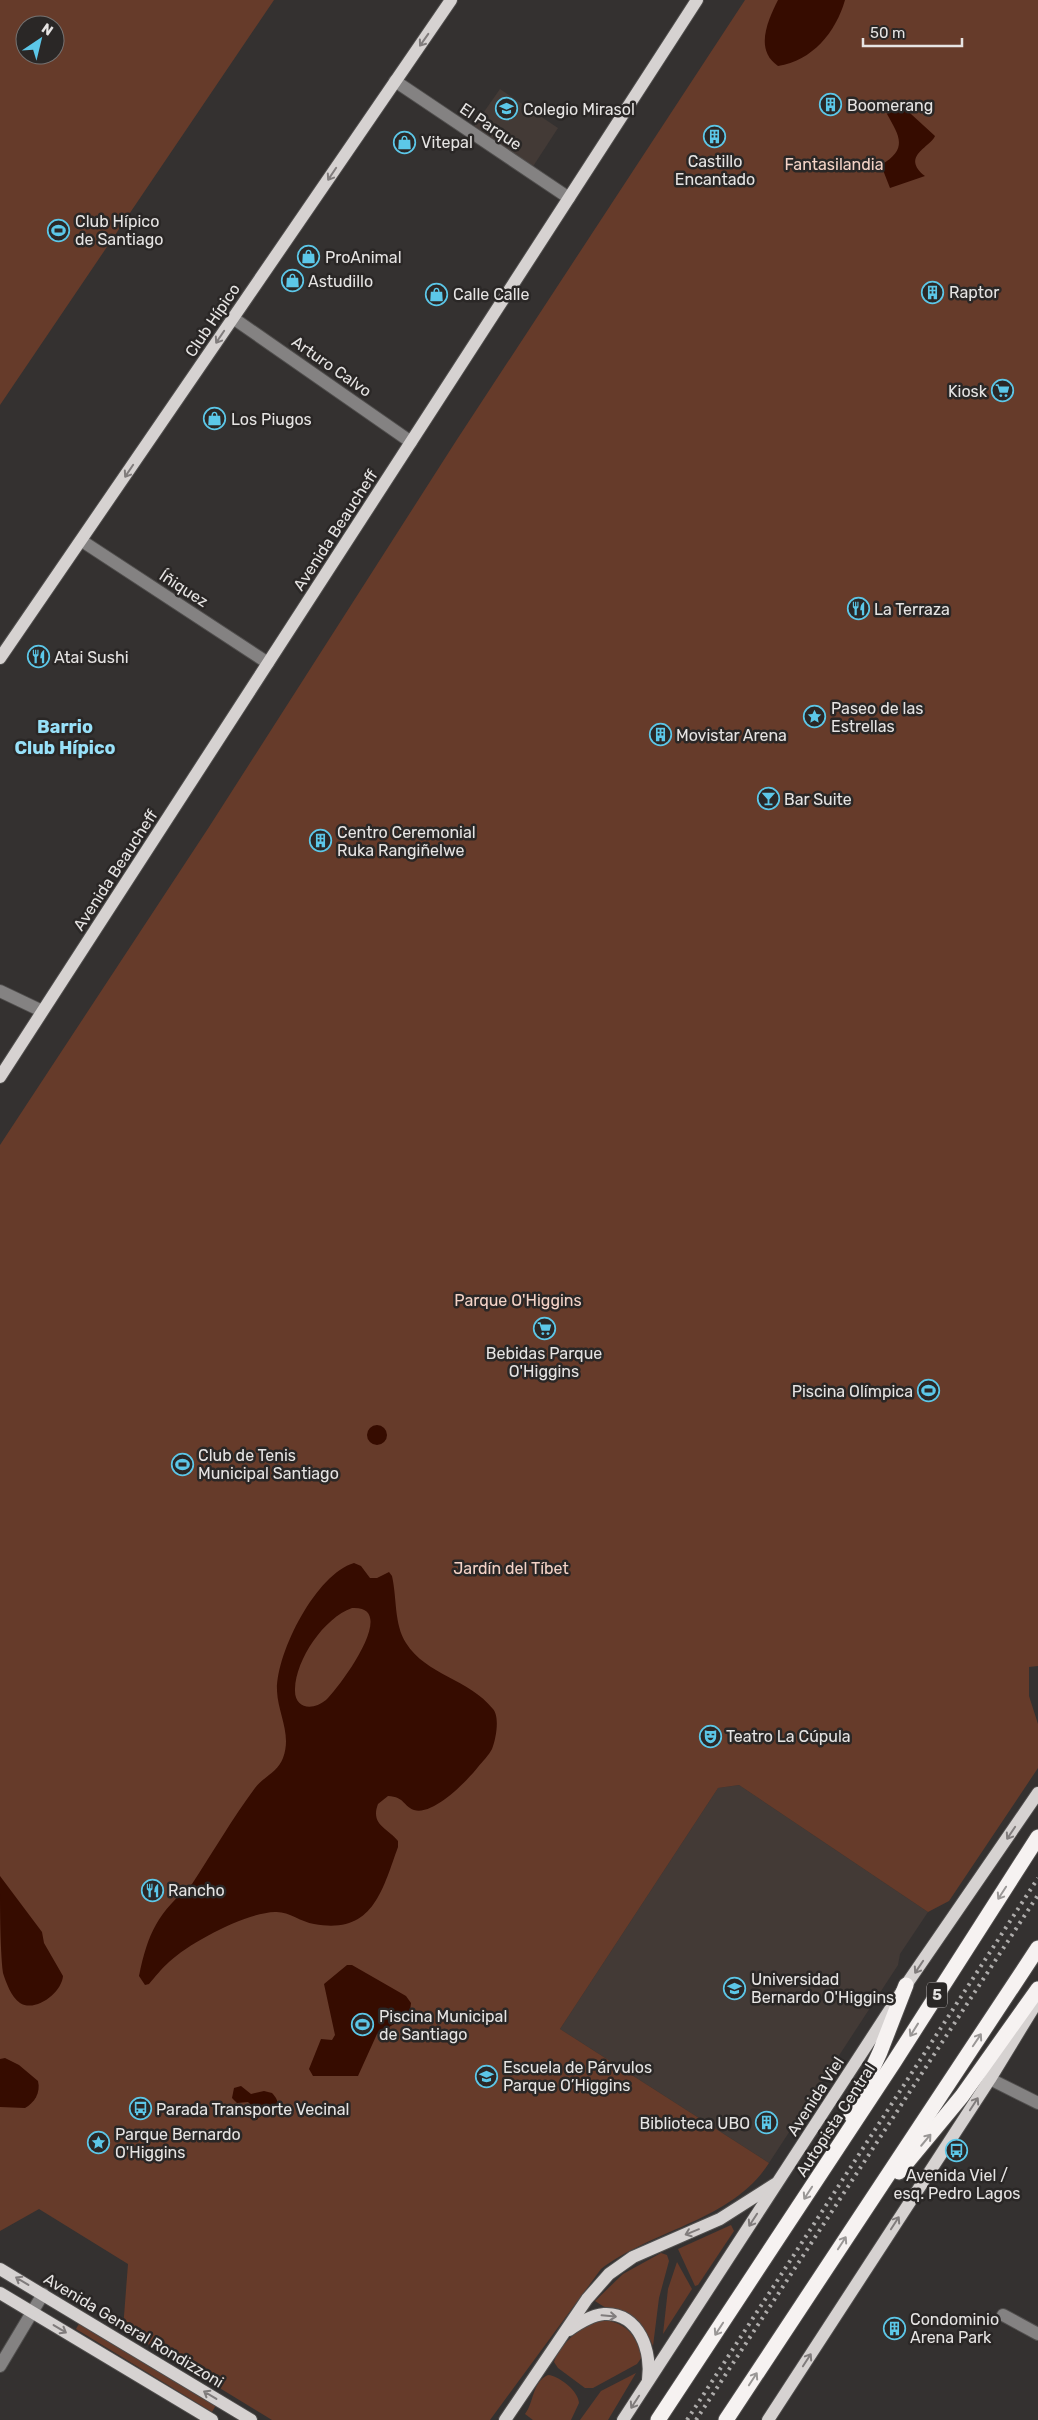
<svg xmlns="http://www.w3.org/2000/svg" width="1038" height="2420" font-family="Rubik,sans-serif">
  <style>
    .built { fill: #433a36 }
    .green { fill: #663b2a; fill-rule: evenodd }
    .water { fill: #360c00; fill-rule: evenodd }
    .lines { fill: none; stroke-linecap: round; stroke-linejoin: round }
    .minor-casing { stroke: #504e4d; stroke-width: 14 }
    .major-casing { stroke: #504e4d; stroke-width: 14 }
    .highway-casing { stroke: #504e4d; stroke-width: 17 }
    .minor { stroke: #848282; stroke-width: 12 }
    .major { stroke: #d6d2d1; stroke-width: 12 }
    .highway { stroke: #f6f2f1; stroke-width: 15 }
    .rail { stroke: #aeacab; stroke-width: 4; stroke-dasharray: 2.5 5; stroke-linecap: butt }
    .oneway { stroke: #807c7c }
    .oneway2 { stroke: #9a9796 }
    .labels { text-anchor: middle; stroke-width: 5; stroke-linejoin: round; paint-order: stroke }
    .shield { fill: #2a2726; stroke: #aeabaa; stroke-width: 1 }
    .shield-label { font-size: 15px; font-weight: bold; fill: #e6e4e3 }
    .poi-label { font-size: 16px; fill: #e6e4e3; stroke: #2a2726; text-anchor: start }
    .street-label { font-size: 16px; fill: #e6e4e3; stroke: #2a2726 }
    .park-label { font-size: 16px; fill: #f4d3c7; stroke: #2a2726 }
    .neighbourhood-label { font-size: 18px; font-weight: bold; fill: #98e1f9; stroke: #2a2726 }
  </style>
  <rect width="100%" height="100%" fill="#343130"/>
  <g class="built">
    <path d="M 500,89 L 558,128 L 532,168 L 472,129 Z"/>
    <path d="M 739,1785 L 928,1912 L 900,1954 L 898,1965 L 769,2163 L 560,2029 L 718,1788 Z"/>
  </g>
  <g class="green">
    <path d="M 0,0 L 274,0 L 0,405 ZM 25,25 L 55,25 L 55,55 L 25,55 Z"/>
    <path d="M 745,0 L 1038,0 L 1038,1666 L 1029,1667 L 1029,1696 L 1038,1724 L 1038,1768 L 949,1901 L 928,1912 L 739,1785 L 718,1788 L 560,2029 L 769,2163 C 732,2221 653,2229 601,2269 L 490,2420 L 272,2420 L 123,2329 L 128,2264 L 39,2209 L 0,2231 L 0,1145 L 209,827 L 456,441 Z"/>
    <path d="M 731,2225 L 734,2231 L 698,2285 L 695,2286 L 678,2249 Z"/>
    <path d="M 661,2253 L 667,2255 L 669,2261 L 659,2298 L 653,2346 C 639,2311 622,2320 595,2301 L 623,2274 Z"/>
    <path d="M 677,2262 L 692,2289 L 663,2334 L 668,2289 Z"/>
    <path d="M 604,2320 C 627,2323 636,2336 642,2357 L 637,2364 L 593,2388 L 585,2388 L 558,2368 L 554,2362 C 560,2343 584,2323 604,2320 Z"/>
    <path d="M 80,2322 L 216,2405 L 212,2412 L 76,2329 Z"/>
    <path d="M 636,2373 L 608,2420 L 580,2420 L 601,2391 Z"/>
    <path d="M 548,2375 C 560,2376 579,2392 579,2403 L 571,2420 L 533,2420 L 525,2414 C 534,2403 532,2382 548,2375 Z"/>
  </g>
  <g class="water">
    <path d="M 778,0 L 845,0 C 836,32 812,61 778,66 C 754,50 768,20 778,0 Z"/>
    <path d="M 895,103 L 899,103 L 935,136 C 931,147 900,156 925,176 L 890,188 L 881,165 C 908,149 900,137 887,114 Z"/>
    <circle cx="377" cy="1435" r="10"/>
    <path d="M 354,1563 L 361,1566 L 370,1578 L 377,1578 L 389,1572 L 392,1576 C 397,1598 394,1624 406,1643 C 426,1675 469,1679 493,1709 C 500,1717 496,1739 492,1749 C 489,1755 482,1762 478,1767 C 467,1781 433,1816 414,1810 C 403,1806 405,1797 388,1796 L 378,1804 C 370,1825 388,1828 398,1841 L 398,1847 C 382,1891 373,1935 314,1924 C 301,1922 288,1911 275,1912 C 245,1913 191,1942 169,1962 C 162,1968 155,1977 149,1984 L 145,1985 L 139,1976 C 148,1932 158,1913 192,1884 C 213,1852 232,1819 255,1788 C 263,1777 278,1772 283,1758 C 292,1734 278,1714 277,1691 C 276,1653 316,1574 354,1563 ZM 352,1608 C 401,1605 339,1688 326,1700 C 313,1711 294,1709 295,1689 C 296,1659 324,1618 352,1608 Z"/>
    <path d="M 0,1876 L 42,1932 L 44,1943 L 63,1976 C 62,1992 36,2013 20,2003 C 11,1997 6,1982 3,1973 C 0,1948 0,1903 0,1876 Z"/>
    <path d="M 347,1965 L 352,1965 L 406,1996 L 411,2003 L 410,2011 L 403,2019 L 377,2034 L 358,2076 L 313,2076 L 309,2069 L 321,2039 L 332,2040 L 335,2035 L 324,1984 Z"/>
    <path d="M 5,2058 L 19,2065 L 38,2081 C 41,2093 34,2103 25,2108 L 0,2107 L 0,2059 Z"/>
    <path d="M 241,2086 L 251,2094 L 264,2091 L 272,2093 C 287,2109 267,2108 262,2113 C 260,2114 259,2117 257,2120 L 251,2119 L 249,2115 L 251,2105 L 248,2102 L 237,2103 L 232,2098 L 234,2088 Z"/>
  </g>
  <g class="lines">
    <defs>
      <g id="minor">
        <path d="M 395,81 L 569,198"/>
        <path d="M 233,318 L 411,442"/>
        <path d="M 82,541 L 268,663"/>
        <path d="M 0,991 L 42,1011"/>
        <path d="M 990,2079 L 1038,2103"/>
        <path d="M 1003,2315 L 1038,2334"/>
        <path d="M 0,2366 L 43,2294"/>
      </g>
      <g id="major">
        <path d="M 0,658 L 451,0"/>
        <path d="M 0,1077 L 697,0"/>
        <path d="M 0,2269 L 251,2420"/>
        <path d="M 0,2293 L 212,2420"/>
        <path d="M 569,2330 C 579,2323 591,2315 604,2314 C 640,2312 652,2353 648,2380"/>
        <path d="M 505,2420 L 587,2299 L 609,2274 L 633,2257 L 720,2219 L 775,2184"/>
        <path d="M 623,2420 L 906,1985 L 1038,1793"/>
        <path d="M 768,2420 L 990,2079 L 1037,2002"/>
      </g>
      <g id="highway">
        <path d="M 851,2115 L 880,2052 L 906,1985"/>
        <path d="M 899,2172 L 962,2096 L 1038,1989"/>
        <path d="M 658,2420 L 894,2062 L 1038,1837"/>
        <path d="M 726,2420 L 1038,1948"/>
      </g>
    </defs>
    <use href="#minor" class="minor-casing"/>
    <use href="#major" class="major-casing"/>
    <use href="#highway" class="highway-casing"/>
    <use href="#minor" class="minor"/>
    <use href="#major" class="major"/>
    <use href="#highway" class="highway"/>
    <g class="rail">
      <path d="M 687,2420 L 1038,1878"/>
      <path d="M 696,2420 L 1038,1895"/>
    </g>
  </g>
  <defs><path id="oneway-shaft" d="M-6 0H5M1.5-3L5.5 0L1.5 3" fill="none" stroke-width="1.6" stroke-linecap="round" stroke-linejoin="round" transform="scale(1.25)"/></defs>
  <g class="oneway">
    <use href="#oneway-shaft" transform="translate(424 40) rotate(125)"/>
    <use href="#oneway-shaft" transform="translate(332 174) rotate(124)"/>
    <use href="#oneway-shaft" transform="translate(220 337) rotate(124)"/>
    <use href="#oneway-shaft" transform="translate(129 471) rotate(124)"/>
    <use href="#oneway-shaft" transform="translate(1011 1833) rotate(124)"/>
    <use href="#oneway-shaft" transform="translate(919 1967) rotate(124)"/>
    <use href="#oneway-shaft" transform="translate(974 2104) rotate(-57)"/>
    <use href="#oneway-shaft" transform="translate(753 2220) rotate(123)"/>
    <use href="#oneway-shaft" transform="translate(895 2223) rotate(-57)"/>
    <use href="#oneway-shaft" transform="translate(692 2232) rotate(158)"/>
    <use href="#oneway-shaft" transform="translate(22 2281) rotate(-149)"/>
    <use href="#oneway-shaft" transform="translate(609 2316) rotate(5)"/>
    <use href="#oneway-shaft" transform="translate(60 2329) rotate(31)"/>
    <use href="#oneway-shaft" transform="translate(807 2360) rotate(-57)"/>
    <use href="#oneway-shaft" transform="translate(210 2395) rotate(-149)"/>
    <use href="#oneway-shaft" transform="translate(635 2402) rotate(123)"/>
  </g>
  <g class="oneway2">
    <use href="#oneway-shaft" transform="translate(1002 1893) rotate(123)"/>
    <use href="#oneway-shaft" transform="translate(914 2030) rotate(122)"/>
    <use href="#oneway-shaft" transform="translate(977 2040) rotate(-56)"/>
    <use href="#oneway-shaft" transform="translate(926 2140) rotate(-50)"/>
    <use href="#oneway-shaft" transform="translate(808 2193) rotate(123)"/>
    <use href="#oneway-shaft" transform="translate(842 2243) rotate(-57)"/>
    <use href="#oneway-shaft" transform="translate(719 2329) rotate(123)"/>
    <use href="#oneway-shaft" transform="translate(753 2379) rotate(-57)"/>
  </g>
  <defs>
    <symbol id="building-ring" viewBox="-11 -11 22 22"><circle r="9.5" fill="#2a2726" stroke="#5cc7e8" stroke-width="1.5"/><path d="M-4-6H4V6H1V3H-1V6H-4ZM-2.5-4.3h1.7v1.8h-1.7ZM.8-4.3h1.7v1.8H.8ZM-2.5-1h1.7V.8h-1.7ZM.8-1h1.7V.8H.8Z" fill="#5cc7e8"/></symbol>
    <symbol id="school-ring" viewBox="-11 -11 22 22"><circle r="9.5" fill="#2a2726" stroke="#5cc7e8" stroke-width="1.5"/><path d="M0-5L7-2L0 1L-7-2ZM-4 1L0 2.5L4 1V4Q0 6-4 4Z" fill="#5cc7e8"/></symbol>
    <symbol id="shop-ring" viewBox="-11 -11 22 22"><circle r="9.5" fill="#2a2726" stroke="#5cc7e8" stroke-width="1.5"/><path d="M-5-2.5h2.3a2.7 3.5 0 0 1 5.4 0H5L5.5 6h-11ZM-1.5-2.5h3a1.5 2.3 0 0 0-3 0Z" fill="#5cc7e8"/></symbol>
    <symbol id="stadium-ring" viewBox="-11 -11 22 22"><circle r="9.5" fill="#2a2726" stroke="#5cc7e8" stroke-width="1.5"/><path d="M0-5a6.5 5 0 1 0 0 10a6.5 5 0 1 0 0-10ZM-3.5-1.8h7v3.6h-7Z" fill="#5cc7e8"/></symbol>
    <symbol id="supermarket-ring" viewBox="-11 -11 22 22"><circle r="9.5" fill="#2a2726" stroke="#5cc7e8" stroke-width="1.5"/><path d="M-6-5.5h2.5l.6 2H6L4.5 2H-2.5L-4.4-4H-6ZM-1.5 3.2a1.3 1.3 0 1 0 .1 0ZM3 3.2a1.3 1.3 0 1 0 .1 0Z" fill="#5cc7e8"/></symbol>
    <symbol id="restaurant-ring" viewBox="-11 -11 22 22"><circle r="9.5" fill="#2a2726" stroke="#5cc7e8" stroke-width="1.5"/><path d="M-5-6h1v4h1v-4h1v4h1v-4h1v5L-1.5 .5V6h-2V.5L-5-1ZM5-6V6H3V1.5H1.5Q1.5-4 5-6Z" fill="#5cc7e8"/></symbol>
    <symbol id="sight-ring" viewBox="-11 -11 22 22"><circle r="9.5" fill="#2a2726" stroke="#5cc7e8" stroke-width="1.5"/><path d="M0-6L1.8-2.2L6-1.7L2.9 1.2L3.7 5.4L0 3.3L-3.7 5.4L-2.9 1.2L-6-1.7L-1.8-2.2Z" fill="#5cc7e8"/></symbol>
    <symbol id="bar-ring" viewBox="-11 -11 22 22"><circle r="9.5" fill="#2a2726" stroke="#5cc7e8" stroke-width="1.5"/><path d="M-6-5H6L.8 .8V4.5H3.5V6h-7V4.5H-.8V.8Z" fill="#5cc7e8"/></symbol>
    <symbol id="theatre-ring" viewBox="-11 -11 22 22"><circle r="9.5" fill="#2a2726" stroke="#5cc7e8" stroke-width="1.5"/><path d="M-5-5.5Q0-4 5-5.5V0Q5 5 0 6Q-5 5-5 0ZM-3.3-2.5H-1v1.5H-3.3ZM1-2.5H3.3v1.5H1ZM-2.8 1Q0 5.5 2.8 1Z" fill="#5cc7e8"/></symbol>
    <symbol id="university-ring" viewBox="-11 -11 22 22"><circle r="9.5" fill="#2a2726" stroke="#5cc7e8" stroke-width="1.5"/><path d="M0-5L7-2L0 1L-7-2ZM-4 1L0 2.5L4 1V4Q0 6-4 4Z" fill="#5cc7e8"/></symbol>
    <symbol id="bus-ring" viewBox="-11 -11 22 22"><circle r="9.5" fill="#2a2726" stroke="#5cc7e8" stroke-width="1.5"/><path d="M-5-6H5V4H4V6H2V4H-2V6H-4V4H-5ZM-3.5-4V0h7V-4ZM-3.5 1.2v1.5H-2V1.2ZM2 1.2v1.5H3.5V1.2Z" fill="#5cc7e8"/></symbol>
  </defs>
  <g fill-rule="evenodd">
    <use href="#building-ring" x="818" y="92" width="25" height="25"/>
    <use href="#school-ring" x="494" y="96" width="25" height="25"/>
    <use href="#building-ring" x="702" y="124" width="25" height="25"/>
    <use href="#shop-ring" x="392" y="130" width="25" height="25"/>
    <use href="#stadium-ring" x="46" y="218" width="25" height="25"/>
    <use href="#shop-ring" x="296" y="244" width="25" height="25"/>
    <use href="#shop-ring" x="280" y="268" width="25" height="25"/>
    <use href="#building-ring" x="920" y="280" width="25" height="25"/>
    <use href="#shop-ring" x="424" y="282" width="25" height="25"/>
    <use href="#supermarket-ring" x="990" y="378" width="25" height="25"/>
    <use href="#shop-ring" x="202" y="406" width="25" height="25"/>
    <use href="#restaurant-ring" x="846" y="596" width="25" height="25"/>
    <use href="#restaurant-ring" x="26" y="644" width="25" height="25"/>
    <use href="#sight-ring" x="802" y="704" width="25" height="25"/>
    <use href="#building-ring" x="648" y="722" width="25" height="25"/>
    <use href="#bar-ring" x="756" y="786" width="25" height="25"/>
    <use href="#building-ring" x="308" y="828" width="25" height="25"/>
    <use href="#supermarket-ring" x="532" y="1316" width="25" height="25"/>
    <use href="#stadium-ring" x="916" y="1378" width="25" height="25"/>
    <use href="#stadium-ring" x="170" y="1452" width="25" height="25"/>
    <use href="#theatre-ring" x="698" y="1724" width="25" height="25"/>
    <use href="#restaurant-ring" x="140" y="1878" width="25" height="25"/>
    <use href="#university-ring" x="722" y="1976" width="25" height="25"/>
    <use href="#stadium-ring" x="350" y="2012" width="25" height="25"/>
    <use href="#school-ring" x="474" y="2064" width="25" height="25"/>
    <use href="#bus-ring" x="128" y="2096" width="25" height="25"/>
    <use href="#building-ring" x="754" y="2110" width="25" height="25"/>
    <use href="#sight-ring" x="86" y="2130" width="25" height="25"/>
    <use href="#bus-ring" x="944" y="2138" width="25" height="25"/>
    <use href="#building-ring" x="882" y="2316" width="25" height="25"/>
  </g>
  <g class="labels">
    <rect class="shield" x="927" y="1982.5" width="20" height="25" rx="4"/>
    <g class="shield-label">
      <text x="937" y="2000">5</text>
    </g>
    <g class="poi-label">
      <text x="847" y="111">Boomerang</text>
      <text x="523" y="115">Colegio Mirasol</text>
      <text x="421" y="148">Vitepal</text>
      <text x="715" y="167" text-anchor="middle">Castillo<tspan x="715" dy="18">Encantado</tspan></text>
      <text x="75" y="227">Club Hípico<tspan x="75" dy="18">de Santiago</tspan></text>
      <text x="325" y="263">ProAnimal</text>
      <text x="308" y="287">Astudillo</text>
      <text x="949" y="298">Raptor</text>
      <text x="453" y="300">Calle Calle</text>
      <text x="987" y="397" text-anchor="end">Kiosk</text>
      <text x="231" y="425">Los Piugos</text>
      <text x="874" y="615">La Terraza</text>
      <text x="54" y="663">Atai Sushi</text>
      <text x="831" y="714">Paseo de las<tspan x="831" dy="18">Estrellas</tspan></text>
      <text x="676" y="741">Movistar Arena</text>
      <text x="784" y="805">Bar Suite</text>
      <text x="337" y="838">Centro Ceremonial<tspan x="337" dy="18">Ruka Rangiñelwe</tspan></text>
      <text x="544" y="1359" text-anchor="middle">Bebidas Parque<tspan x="544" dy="18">O'Higgins</tspan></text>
      <text x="913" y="1397" text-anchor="end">Piscina Olímpica</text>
      <text x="198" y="1461">Club de Tenis<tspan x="198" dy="18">Municipal Santiago</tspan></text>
      <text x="726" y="1742">Teatro La Cúpula</text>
      <text x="168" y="1896">Rancho</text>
      <text x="751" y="1985">Universidad<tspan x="751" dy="18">Bernardo O'Higgins</tspan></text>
      <text x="379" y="2022">Piscina Municipal<tspan x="379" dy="18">de Santiago</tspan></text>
      <text x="503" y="2073">Escuela de Párvulos<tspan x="503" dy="18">Parque O’Higgins</tspan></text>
      <text x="156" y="2115">Parada Transporte Vecinal</text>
      <text x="750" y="2129" text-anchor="end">Biblioteca UBO</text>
      <text x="115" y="2140">Parque Bernardo<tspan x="115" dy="18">O'Higgins</tspan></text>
      <text x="957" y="2181" text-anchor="middle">Avenida Viel /<tspan x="957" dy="18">esq. Pedro Lagos</tspan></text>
      <text x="910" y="2325">Condominio<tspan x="910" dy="18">Arena Park</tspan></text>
    </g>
    <g class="street-label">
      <text transform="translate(491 126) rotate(34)" y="6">El Parque</text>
      <text transform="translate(212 320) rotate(-56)" y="6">Club Hípico</text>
      <text transform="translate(332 366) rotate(35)" y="6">Arturo Calvo</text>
      <text transform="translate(335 530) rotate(-57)" y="6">Avenida Beaucheff</text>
      <text transform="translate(184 588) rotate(33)" y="6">Íñiquez</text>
      <text transform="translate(115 870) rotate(-57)" y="6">Avenida Beaucheff</text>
      <text transform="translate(815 2096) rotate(-57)" y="6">Avenida Viel</text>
      <text transform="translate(835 2120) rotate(-57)" y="6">Autopista Central</text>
      <text transform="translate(134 2330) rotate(31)" y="6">Avenida General Rondizzoni</text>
    </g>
    <g class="park-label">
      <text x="834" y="170">Fantasilandia</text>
      <text x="518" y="1306">Parque O'Higgins</text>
      <text x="511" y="1574">Jardín del Tíbet</text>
    </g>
    <g class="neighbourhood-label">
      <text x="65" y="733">Barrio<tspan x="65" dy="21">Club Hípico</tspan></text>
    </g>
  </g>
  <g transform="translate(40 40) rotate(35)"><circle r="24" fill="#2a2726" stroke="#757372"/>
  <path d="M0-4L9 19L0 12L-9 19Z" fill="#5cc7e8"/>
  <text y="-8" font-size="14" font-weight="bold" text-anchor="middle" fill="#e6e4e3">N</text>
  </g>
  <path d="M863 38v8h99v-8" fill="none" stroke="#e6e4e3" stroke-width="2.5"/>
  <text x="870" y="38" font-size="15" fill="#e6e4e3" stroke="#2a2726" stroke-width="4" paint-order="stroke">50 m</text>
</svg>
